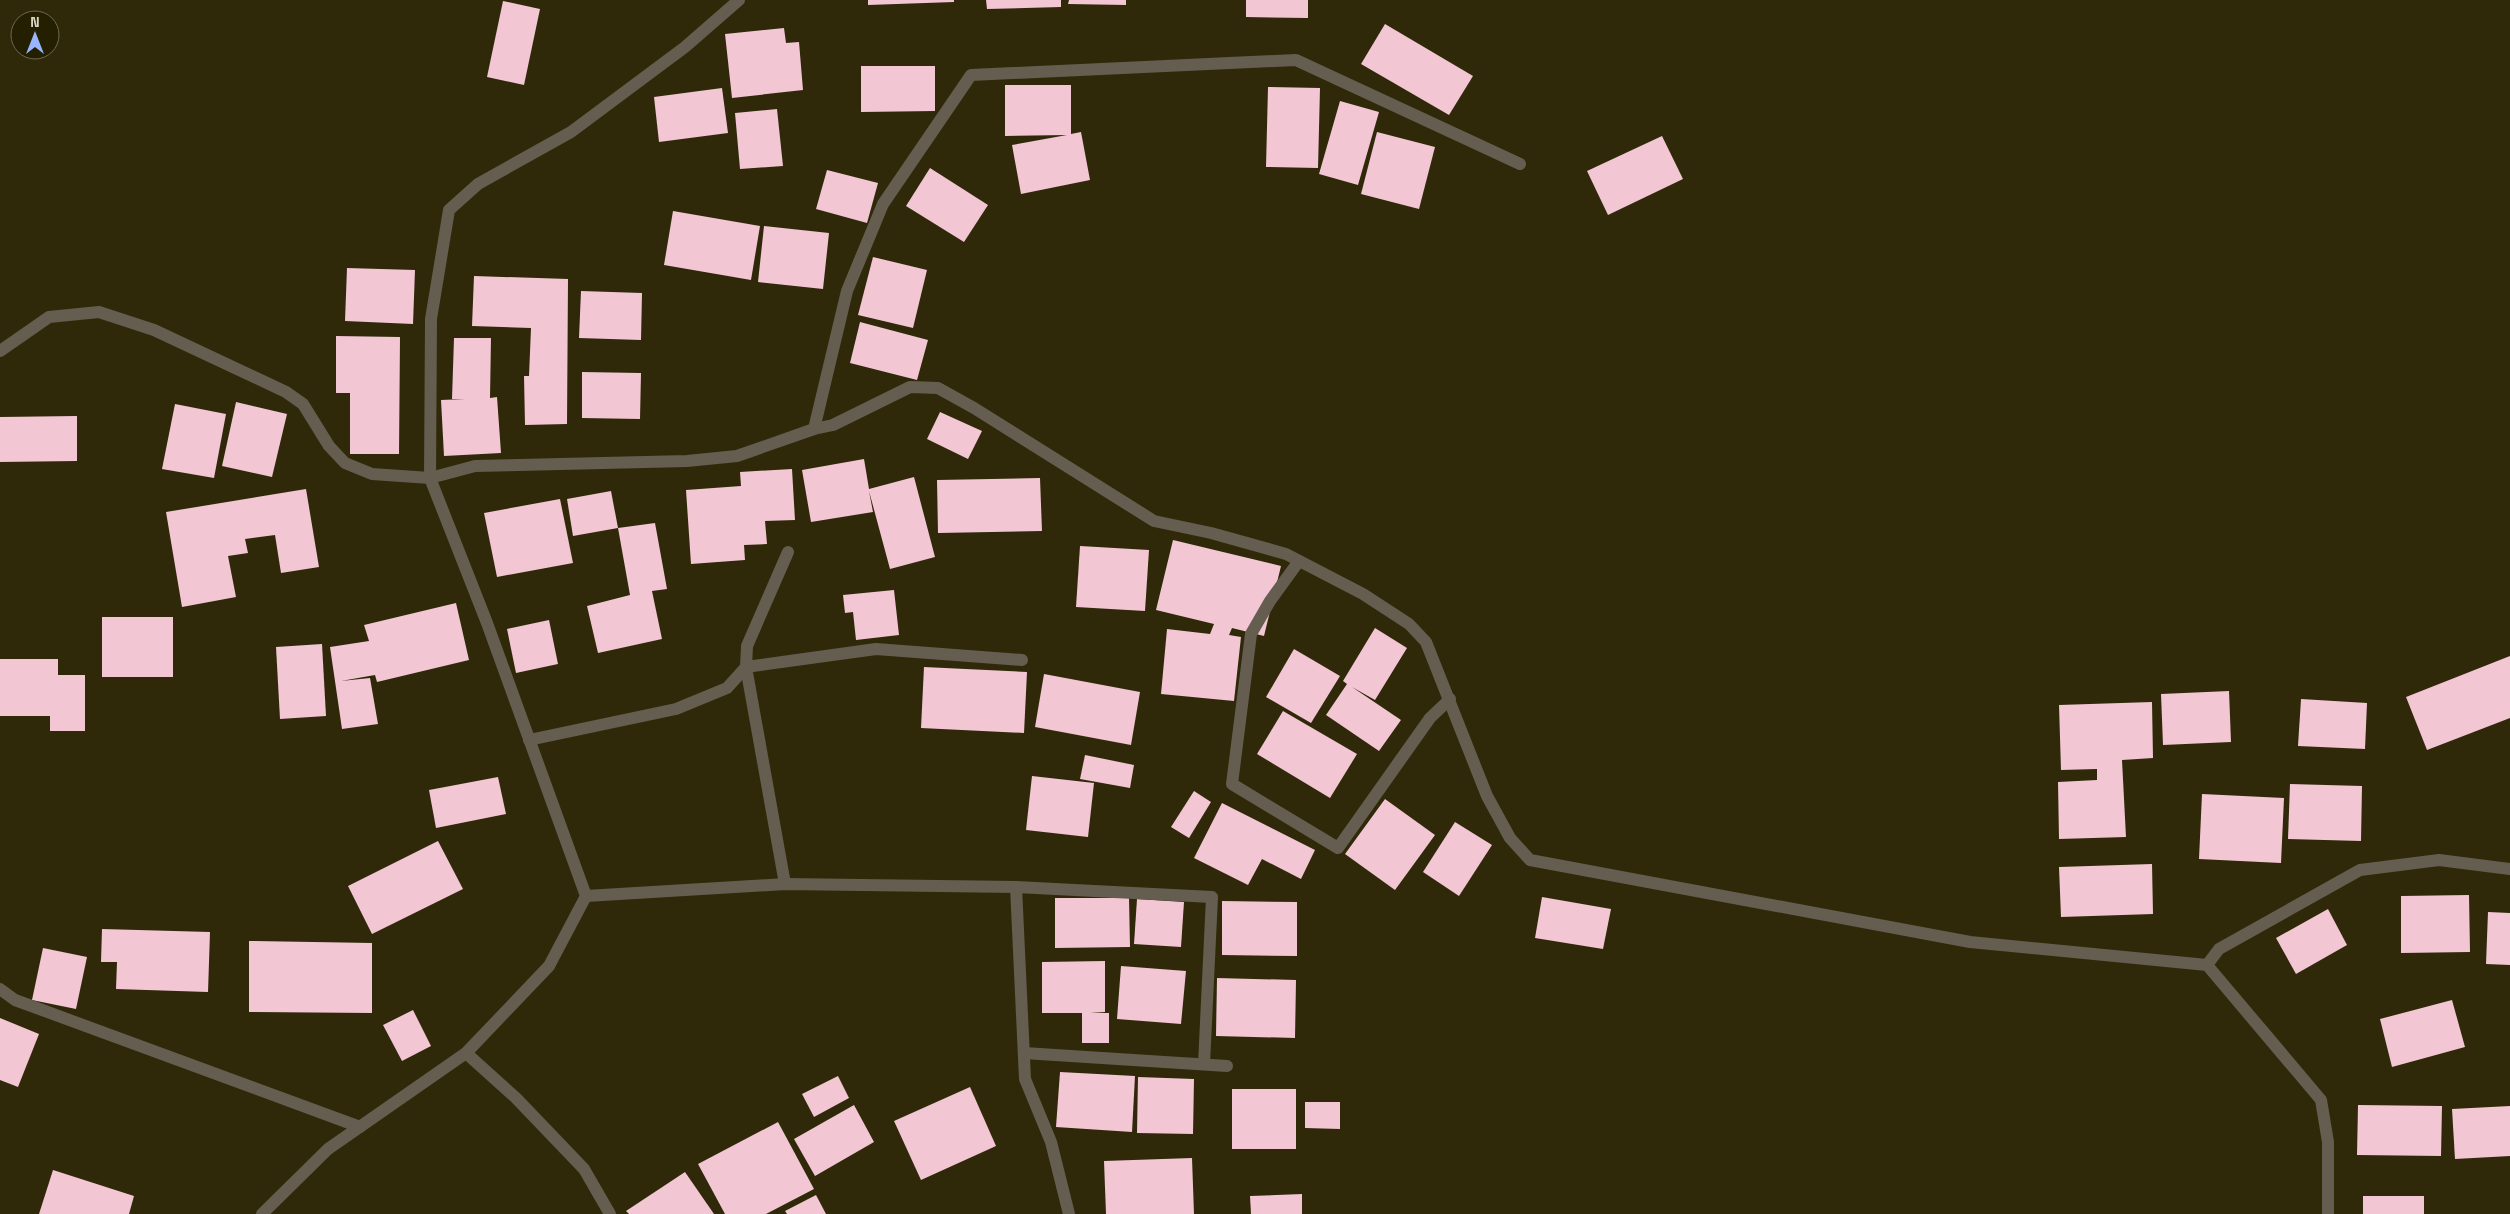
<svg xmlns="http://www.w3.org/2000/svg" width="2510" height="1214" font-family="'Space Grotesk',sans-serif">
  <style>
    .building { fill: #f3c6d3 }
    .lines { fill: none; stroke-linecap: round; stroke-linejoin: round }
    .minor { stroke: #655d4f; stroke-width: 12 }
  </style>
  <rect width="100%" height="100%" fill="#2f2909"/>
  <g class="building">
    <path d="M 868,0 L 954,0 L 954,2 L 868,5 Z"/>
    <path d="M 986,0 L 1061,0 L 1061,7 L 987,9 Z"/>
    <path d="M 1069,0 L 1126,0 L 1126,5 L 1068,4 Z"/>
    <path d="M 1246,0 L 1308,0 L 1308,18 L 1246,17 Z"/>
    <path d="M 503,1 L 540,9 L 524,85 L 487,77 Z"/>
    <path d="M 1385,24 L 1473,76 L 1449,115 L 1361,64 Z"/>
    <path d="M 784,28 L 786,43 L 799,42 L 803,90 L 732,98 L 725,34 Z"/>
    <path d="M 861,66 L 935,66 L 935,111 L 861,112 Z"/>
    <path d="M 1005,85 L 1071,85 L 1071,134 L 1081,132 L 1090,180 L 1021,194 L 1012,145 L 1067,135 L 1005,136 Z"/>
    <path d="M 1268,87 L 1320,88 L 1318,168 L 1266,167 Z"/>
    <path d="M 722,88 L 728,133 L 659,142 L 654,97 Z"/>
    <path d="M 1340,101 L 1379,112 L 1358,185 L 1319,174 Z"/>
    <path d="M 777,109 L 783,166 L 740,169 L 735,113 Z"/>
    <path d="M 1377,132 L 1435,147 L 1419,209 L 1361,194 Z"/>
    <path d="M 1662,136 L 1683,179 L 1608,215 L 1587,171 Z"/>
    <path d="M 930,168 L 988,205 L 964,242 L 906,206 Z"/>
    <path d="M 827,170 L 878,183 L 867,223 L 816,209 Z"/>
    <path d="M 673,211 L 760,226 L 751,280 L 664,265 Z"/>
    <path d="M 764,226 L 829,233 L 823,289 L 758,282 Z"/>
    <path d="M 873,257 L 927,270 L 913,328 L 858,315 Z"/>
    <path d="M 347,268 L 415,270 L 413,324 L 345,321 Z"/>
    <path d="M 474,276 L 568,279 L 567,424 L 525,425 L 524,376 L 529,376 L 531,328 L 472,326 Z"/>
    <path d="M 581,291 L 642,293 L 641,340 L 579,338 Z"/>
    <path d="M 860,322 L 928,340 L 917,380 L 850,363 Z"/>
    <path d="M 336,336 L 400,337 L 399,454 L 350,454 L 350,393 L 336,393 Z"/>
    <path d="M 454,338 L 491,338 L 490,398 L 497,397 L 501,453 L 444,456 L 441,400 L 465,399 L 452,399 Z"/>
    <path d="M 582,372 L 641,373 L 640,419 L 582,418 Z"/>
    <path d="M 236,402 L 287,414 L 272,477 L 222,466 Z"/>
    <path d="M 175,404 L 226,414 L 214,478 L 162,469 Z"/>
    <path d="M 940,412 L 982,431 L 968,459 L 927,439 Z"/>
    <path d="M 77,416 L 77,461 L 0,462 L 0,417 Z"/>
    <path d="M 864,459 L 869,489 L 914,477 L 935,557 L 890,569 L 869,491 L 873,512 L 811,522 L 802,470 Z"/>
    <path d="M 792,469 L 795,520 L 765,521 L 767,544 L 744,545 L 745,560 L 691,564 L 686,490 L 741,486 L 740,472 Z"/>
    <path d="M 1040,478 L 1042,531 L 938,533 L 937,480 Z"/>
    <path d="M 306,489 L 319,567 L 281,573 L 275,535 L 245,539 L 248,553 L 228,556 L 236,597 L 182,607 L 166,512 Z"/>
    <path d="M 611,491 L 618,528 L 573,536 L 567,499 Z"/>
    <path d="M 560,499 L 573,563 L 497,577 L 484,513 Z"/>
    <path d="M 655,523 L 667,589 L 652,591 L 662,639 L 598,653 L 587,606 L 630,595 L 618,528 Z"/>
    <path d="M 1173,540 L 1281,566 L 1264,636 L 1232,628 L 1229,635 L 1241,637 L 1234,701 L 1161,694 L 1167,629 L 1210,634 L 1214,624 L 1156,610 Z"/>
    <path d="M 1080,546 L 1149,550 L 1145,611 L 1076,607 Z"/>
    <path d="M 894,590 L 899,635 L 856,640 L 853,612 L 845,613 L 843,595 Z"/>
    <path d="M 456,603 L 469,660 L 377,682 L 375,675 L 341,681 L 370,678 L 378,724 L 342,729 L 330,647 L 369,641 L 364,625 Z"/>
    <rect x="102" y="617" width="71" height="60"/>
    <path d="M 549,620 L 558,664 L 516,673 L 507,629 Z"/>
    <path d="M 1375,628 L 1407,648 L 1375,700 L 1352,687 L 1401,720 L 1379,751 L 1326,715 L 1347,684 L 1343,681 Z"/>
    <path d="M 322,644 L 326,716 L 280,719 L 276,647 Z"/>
    <path d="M 1294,649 L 1340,676 L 1311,723 L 1266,697 Z"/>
    <path d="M 2510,656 L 2510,718 L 2427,750 L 2406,697 Z"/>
    <path d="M 0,659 L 58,659 L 58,675 L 85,675 L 85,731 L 50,731 L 50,716 L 0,716 Z"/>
    <path d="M 924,667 L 1027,672 L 1024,733 L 921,728 Z"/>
    <path d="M 1044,674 L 1140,692 L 1131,745 L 1035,727 Z"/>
    <path d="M 2229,691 L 2231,742 L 2163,745 L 2161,694 Z"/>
    <path d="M 2301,699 L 2367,703 L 2365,749 L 2298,746 Z"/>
    <path d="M 2152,702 L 2153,758 L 2122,760 L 2126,837 L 2059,839 L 2058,782 L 2097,780 L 2097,769 L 2061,770 L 2059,705 Z"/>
    <path d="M 1283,711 L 1357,754 L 1330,798 L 1257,754 Z"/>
    <path d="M 1085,755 L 1134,765 L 1130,788 L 1080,779 Z"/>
    <path d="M 1032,776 L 1094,783 L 1088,837 L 1026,830 Z"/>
    <path d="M 498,777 L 506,814 L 436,828 L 429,790 Z"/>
    <path d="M 2290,784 L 2362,786 L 2361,841 L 2288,839 Z"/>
    <path d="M 1194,791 L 1211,802 L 1189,838 L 1171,827 Z"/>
    <path d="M 2202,794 L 2284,798 L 2281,863 L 2199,859 Z"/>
    <path d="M 1385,799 L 1435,835 L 1395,890 L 1345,854 Z"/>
    <path d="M 1222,803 L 1315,850 L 1301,879 L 1262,859 L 1248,885 L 1194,858 Z"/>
    <path d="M 1455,822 L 1492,845 L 1459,896 L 1423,872 Z"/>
    <path d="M 438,841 L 463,889 L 372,934 L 348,886 Z"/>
    <path d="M 2152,864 L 2153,914 L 2061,917 L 2059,867 Z"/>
    <path d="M 2469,895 L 2470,952 L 2401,953 L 2401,896 Z"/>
    <path d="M 1542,897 L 1611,909 L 1603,949 L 1535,938 Z"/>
    <path d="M 1055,898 L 1129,898 L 1130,947 L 1055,948 Z"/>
    <path d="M 1137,899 L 1184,902 L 1181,947 L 1134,944 Z"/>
    <path d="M 1222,901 L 1297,902 L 1297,956 L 1222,955 Z"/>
    <path d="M 2328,909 L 2347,945 L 2296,974 L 2276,938 Z"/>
    <path d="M 2488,912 L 2510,913 L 2510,965 L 2486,964 Z"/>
    <path d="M 102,929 L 210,932 L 208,992 L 116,989 L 117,962 L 101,962 Z"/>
    <path d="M 249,941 L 372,943 L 372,1013 L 249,1012 Z"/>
    <path d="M 43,948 L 87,957 L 76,1009 L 32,1000 Z"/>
    <path d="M 1105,961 L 1105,1012 L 1090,1013 L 1109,1013 L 1109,1043 L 1082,1043 L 1082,1013 L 1042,1013 L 1042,962 Z"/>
    <path d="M 1121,966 L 1186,971 L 1181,1024 L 1117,1019 Z"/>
    <path d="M 1217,978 L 1296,980 L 1295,1038 L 1216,1036 Z"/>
    <path d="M 2452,1000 L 2465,1047 L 2392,1067 L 2380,1019 Z"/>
    <path d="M 413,1010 L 431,1046 L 402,1061 L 383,1025 Z"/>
    <path d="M 0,1018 L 39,1034 L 18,1087 L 0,1080 Z"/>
    <path d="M 1060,1072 L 1135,1076 L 1132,1132 L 1056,1127 Z"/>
    <path d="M 838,1076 L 849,1098 L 814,1117 L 802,1094 Z"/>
    <path d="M 1138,1077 L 1194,1079 L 1193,1134 L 1137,1133 Z"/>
    <path d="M 970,1087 L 996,1146 L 921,1180 L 894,1121 Z"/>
    <rect x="1232" y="1089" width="64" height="60"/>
    <path d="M 1305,1102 L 1340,1102 L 1340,1129 L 1305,1128 Z"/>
    <path d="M 854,1105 L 874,1142 L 815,1176 L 794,1139 Z"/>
    <path d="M 2358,1105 L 2442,1106 L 2441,1156 L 2357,1155 Z"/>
    <path d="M 2510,1106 L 2510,1156 L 2455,1159 L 2452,1109 Z"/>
    <path d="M 778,1122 L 814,1189 L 766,1214 L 725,1214 L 698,1164 Z"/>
    <path d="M 1192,1158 L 1194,1214 L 1106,1214 L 1104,1161 Z"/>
    <path d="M 53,1170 L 134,1196 L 129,1214 L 39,1214 Z"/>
    <path d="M 685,1172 L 714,1214 L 629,1214 L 626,1211 Z"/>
    <path d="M 1302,1194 L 1302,1214 L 1251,1214 L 1250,1196 Z"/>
    <path d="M 816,1195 L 826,1214 L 787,1214 L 785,1211 Z"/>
    <rect x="2363" y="1196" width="61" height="18"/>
  </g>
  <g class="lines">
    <g class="minor">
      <path d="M 0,351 L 49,317 L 99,312 L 154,330 L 286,392 L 303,404 L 329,446 L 345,463 L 372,474 L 430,478 L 475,466 L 687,461 L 737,456 L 814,429 L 833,425 L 910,387 L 938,388 L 974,408 L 1154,521 L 1211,533 L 1286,554 L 1363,594 L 1409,624 L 1426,642 L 1487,796 L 1510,838 L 1530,860 L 1970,942 L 2207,965 L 2321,1100 L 2328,1142 L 2328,1214"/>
      <path d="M 814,429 L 847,291 L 883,204 L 971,75 L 1296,60 L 1520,164"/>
      <path d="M 1299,561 L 1270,601 L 1251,634 L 1232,784 L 1338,848 L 1430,718 L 1450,699"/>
      <path d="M 529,740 L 676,709 L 727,688 L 746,667 L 747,646 L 788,552"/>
      <path d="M 785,884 L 746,667 L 876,649 L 1022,660"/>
      <path d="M 1016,887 L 1025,1079 L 1051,1142 L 1069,1214"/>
      <path d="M 586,896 L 785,884 L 1016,887 L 1212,897 L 1204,1064"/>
      <path d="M 2207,965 L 2219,949 L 2360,870 L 2439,860 L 2510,869"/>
      <path d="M 0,989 L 15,1000 L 360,1127"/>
      <path d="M 466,1053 L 516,1098 L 584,1169 L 610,1214"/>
      <path d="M 1024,1053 L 1227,1066"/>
      <path d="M 262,1214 L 328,1149 L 466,1053 L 549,966 L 586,896 L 487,623 L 430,478 L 431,319 L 449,210 L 478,184 L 571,132 L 685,47 L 739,0"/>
    </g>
  </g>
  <g transform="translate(35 35)"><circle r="24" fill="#251f01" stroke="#6d684f"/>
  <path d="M0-4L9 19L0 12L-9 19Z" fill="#99b5fd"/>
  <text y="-8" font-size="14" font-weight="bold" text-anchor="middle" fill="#d9d6c4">N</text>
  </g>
</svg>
